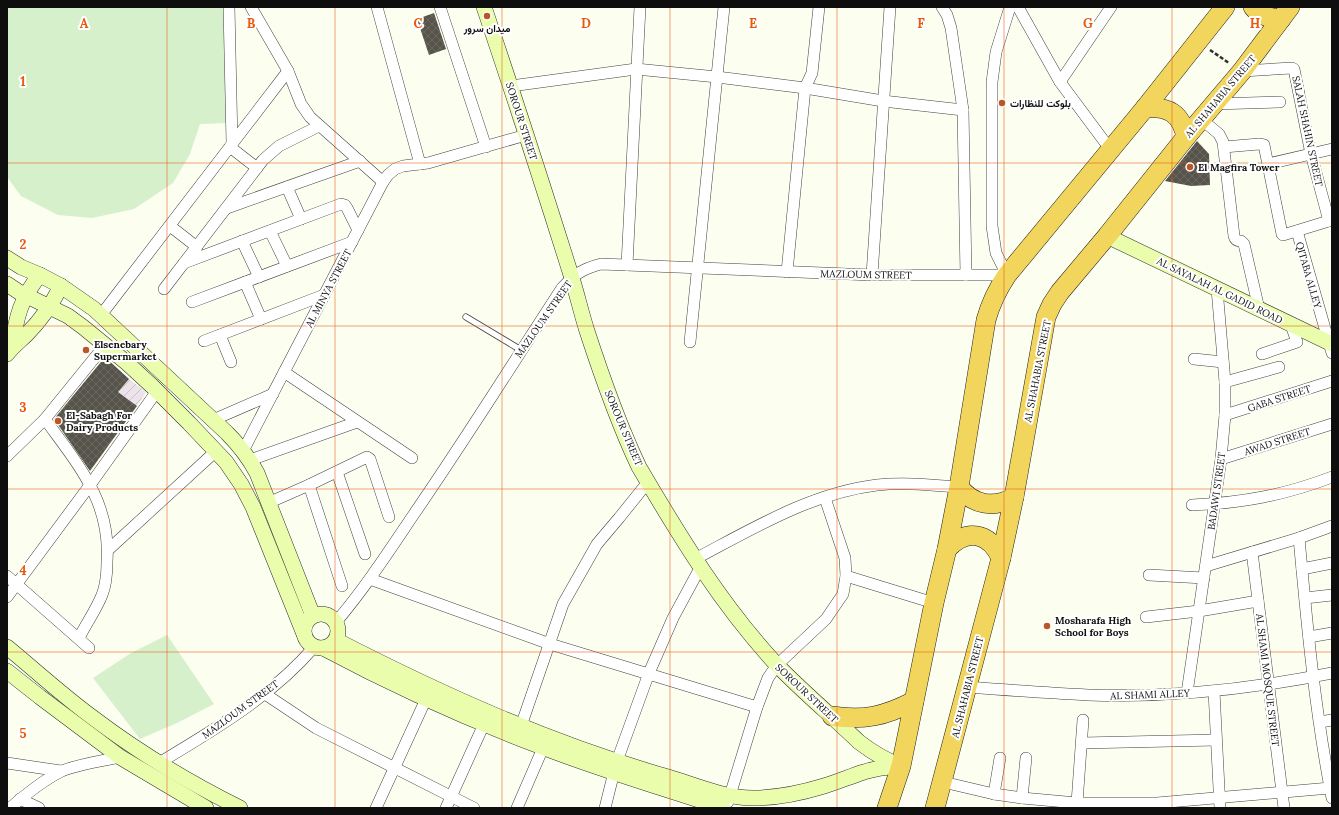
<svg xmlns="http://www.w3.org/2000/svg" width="1339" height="815" font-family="Lora,Vazirmatn,serif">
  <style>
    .industrial { fill: url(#industrial-furrows) }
    .pitch { fill: #d7f0cc }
    .building { fill: url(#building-cross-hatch) }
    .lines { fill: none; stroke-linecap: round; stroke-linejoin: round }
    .lane-casing { stroke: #414141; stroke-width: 7 }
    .street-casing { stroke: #414141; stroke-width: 12 }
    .secondary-casing { stroke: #303030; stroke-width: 16 }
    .highway-casing { stroke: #1f1f1f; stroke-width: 20 }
    .path { stroke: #303030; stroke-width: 2.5; stroke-dasharray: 4 2; stroke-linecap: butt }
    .lane { stroke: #fff; stroke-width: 5.5 }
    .street { stroke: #fff; stroke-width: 11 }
    .secondary { stroke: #eafdad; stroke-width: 15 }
    .highway { stroke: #f1d55c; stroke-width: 19 }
    .grid { fill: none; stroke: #e8590c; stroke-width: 1; stroke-opacity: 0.55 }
    .poi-dot { fill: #bc5629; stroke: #fff; stroke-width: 1.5 }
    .labels { text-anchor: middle; stroke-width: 4; stroke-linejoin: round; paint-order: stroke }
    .poi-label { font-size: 10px; font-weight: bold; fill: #0e0e0e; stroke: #fff; text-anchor: start }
    .street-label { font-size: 10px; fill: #0e0e0e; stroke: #fff }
    .grid-label { font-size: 13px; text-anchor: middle; font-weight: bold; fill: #e8590c; stroke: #fff; stroke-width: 4; stroke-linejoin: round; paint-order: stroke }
  </style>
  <defs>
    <pattern id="industrial-furrows" width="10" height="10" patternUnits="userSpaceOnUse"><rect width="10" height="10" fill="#ede3ea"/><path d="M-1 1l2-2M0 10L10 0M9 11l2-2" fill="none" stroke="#cac2c8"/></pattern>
    <pattern id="building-cross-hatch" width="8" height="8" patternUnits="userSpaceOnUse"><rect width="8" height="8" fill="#57544b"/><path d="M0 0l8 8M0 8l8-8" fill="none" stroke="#6a6861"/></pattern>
  </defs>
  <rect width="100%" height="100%" fill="#fcfff0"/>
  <path class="industrial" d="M 129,379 L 146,392 L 137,406 L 118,392 Z"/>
  <g class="pitch">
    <path d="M 7,7 L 223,7 L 228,123 L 200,124 L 190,154 L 173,183 L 134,209 L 92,218 L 58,215 L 21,196 L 7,177 Z"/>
    <path d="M 167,635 L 214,704 L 177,723 L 140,739 L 93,678 L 131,653 Z"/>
  </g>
  <g class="building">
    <path d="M 434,13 L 446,49 L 429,55 L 417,19 Z"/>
    <path d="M 1197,141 L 1209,154 L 1210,185 L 1191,186 L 1165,181 Z"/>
    <path d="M 105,357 L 129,379 L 118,392 L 137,406 L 90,471 L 54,419 Z"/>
  </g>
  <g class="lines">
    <defs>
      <path id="lane" d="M 466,317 L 521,350"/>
      <g id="street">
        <path d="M 229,7 L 232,143"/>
        <path d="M 251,7 L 288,71 L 301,104 L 310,117 L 383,182"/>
        <path d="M 377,7 L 420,164"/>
        <path d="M 440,7 L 486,147"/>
        <path d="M 942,7 L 947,15 L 951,28 L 963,110 L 966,275"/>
        <path d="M 1018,7 L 1060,82 L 1110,149"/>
        <path d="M 1242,71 L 1292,68 L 1294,69 L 1311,154 L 1329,221"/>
        <path d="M 1060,82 L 1111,7"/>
        <path d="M 511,86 L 636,69 L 717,77 L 805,88 L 883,101 L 963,110"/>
        <path d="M 1214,104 L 1280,102"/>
        <path d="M 1201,119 L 1219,134 L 1223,142 L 1234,236 C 1235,240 1237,241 1241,241 L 1244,244 L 1259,309"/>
        <path d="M 230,147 L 257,168"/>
        <path d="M 1224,147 L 1259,144 L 1264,145 L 1282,234 L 1283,235 L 1332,220"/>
        <path d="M 1268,164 L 1332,149"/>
        <path d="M 287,187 L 301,219"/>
        <path d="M 227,208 L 360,161"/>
        <path d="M 170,226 L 197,247"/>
        <path d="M 270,231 L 287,266"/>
        <path d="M 1297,231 L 1332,353"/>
        <path d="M 242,241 L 259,277"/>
        <path d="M 184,263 L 341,204 L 345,205 L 347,208 L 358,230"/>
        <path d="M 627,265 L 640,7"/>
        <path d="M 787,272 L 805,88 L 812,73 L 819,7"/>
        <path d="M 872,275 L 890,7"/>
        <path d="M 245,282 L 261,319"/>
        <path d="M 164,289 L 263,160 L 279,146 L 319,126"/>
        <path d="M 192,302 L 352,242"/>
        <path d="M 101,315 L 288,71"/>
        <path d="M 220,335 L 231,362"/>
        <path d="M 204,341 L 324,295"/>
        <path d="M 690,342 L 724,7"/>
        <path d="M 1262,354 L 1297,342 L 1291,325"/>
        <path d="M 1194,359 L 1223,362"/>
        <path d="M 284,372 L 412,458"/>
        <path d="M 1225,382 L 1279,367"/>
        <path d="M 1225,415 L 1332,381"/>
        <path d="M 45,419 C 78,465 111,501 107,562 C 107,572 106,585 102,595 C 96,610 86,624 79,638"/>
        <path d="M 213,420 L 273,394"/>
        <path d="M 243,451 L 383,182 L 388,175 L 395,169 L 403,166 L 428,163 L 526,135"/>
        <path d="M 7,456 L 45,419 L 105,345"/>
        <path d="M 1221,459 L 1332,424"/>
        <path d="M 250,460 L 357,422"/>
        <path d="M 337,472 L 365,554"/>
        <path d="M 309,485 L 342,586"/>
        <path d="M 268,503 L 309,485 L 367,457 L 370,459 L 389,517"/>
        <path d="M 1192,505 C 1242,503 1285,495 1332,477"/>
        <path d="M 1299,538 C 1307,625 1315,712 1332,798"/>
        <path d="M 108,550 L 216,451"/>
        <path d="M 1252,552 L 1284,808"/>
        <path d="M 695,559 C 752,529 811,493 877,485 C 904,482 932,485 959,487"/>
        <path d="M 1206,566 L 1299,538 L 1332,526"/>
        <path d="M 1302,569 L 1332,563"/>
        <path d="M 1149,575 L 1204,578"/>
        <path d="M 7,576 L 89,648"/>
        <path d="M 846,576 L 934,603"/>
        <path d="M 370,579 L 550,644 L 757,707"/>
        <path d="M 7,597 L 90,485 L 157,391"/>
        <path d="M 1305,598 L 1332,595"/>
        <path d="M 1146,617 L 1199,611 L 1258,601"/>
        <path d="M 336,622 C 365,588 389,551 414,514 C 465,440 513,363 562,288 C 575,274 582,269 601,264 L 872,275 L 1007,275 L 996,253 L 992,226 L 992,82 L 996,52 L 1010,7"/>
        <path d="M 1309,637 L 1332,633"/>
        <path d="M 967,687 C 1007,690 1048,693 1088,695 C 1170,698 1252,689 1332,673"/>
        <path d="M 1214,691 L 1220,808"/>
        <path d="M 1187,693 L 1221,459 L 1225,415 L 1225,382 L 1217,289"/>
        <path d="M 265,694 L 316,728 L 474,808"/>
        <path d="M 1320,722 L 1332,720"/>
        <path d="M 521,726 L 563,604 L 597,544 L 619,518 L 648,482"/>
        <path d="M 1082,743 L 1216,740"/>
        <path d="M 617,761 L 649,673 L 673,618 L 700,568"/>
        <path d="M 7,763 L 61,771"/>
        <path d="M 159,763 C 214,730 272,696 314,647"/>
        <path d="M 943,782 L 994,794 L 1022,798 L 1077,803 L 1157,803 L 1330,788"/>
        <path d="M 994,794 L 1000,758"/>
        <path d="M 1022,798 L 1026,758"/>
        <path d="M 20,799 L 39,808"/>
        <path d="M 728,802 L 757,707 L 768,678 L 777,665 L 826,619 L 843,594 L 846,576 L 845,558 L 825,498"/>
        <path d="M 1077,803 L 1083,720"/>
        <path d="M 10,808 C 25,795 42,781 60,772 C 74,765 103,761 120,757"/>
        <path d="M 376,808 L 426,699"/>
        <path d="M 446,808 L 484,724"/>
        <path d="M 517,808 L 543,748"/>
        <path d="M 605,808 L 614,772"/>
      </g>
      <g id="secondary">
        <path d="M 484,7 C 514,96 543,186 571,275 C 577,294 581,312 587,331 C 602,377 618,423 639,467 C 680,537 722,606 777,665 C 803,692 832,716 859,742 C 872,752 885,760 901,766"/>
        <path d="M 1107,236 L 1332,344"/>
        <path d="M 7,258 L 21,267 L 40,275 L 61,286 L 94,309 L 227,433 C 239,445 249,458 257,473 L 313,616"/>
        <path d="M 7,284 L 19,292 L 68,316 L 83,327 L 127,363 L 152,386 L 189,423 L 226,462 L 241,484 L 253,507 L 304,634"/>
        <path d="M 12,347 C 16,318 21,297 40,275"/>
        <path d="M 7,354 C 13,346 20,341 27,334 C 41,320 52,304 61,286"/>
        <circle cx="321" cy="631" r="17"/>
        <path d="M 336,640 C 443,695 552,744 668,777 C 695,785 724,798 753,798 C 777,798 801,793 824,786 C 838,782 851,776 864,772 C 876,768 888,767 900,766"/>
        <path d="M 7,647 C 35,670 62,695 92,717 C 138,752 188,782 240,808"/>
        <path d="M 323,648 C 394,686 467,719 542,747 C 601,770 663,788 723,808"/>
        <path d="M 7,671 L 40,697 L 120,757 L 206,808"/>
      </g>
      <g id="highway">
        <path d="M 1253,7 C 1260,16 1270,18 1281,19"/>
        <path d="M 1145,108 C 1168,106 1181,113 1186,137"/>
        <path d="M 959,487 C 973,505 994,509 1014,497"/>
        <path d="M 947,549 C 967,528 989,532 1001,558"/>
        <path d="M 832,716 C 864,721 885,716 914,701"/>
        <path d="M 887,808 L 901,766 L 934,603 L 947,549 L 959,487 L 986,320 C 991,302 997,290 1007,275 L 1145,108 L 1225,7"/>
        <path d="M 935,808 L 1001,558 L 1014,497 L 1046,317 L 1052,304 L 1060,292 L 1107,236 L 1186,137 L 1242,71 L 1290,7"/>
      </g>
    </defs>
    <use href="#lane" class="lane-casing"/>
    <use href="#street" class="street-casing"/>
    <use href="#secondary" class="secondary-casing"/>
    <use href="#highway" class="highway-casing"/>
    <path class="path" d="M 1210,50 L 1229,63"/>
    <use href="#lane" class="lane"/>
    <use href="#street" class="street"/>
    <use href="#secondary" class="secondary"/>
    <use href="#highway" class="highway"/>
  </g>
  <path class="grid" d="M 167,7 L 167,808M 335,7 L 335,808M 502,7 L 502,808M 670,7 L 670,808M 837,7 L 837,808M 1004,7 L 1004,808M 1172,7 L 1172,808M 7,163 L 1332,163M 7,326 L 1332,326M 7,489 L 1332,489M 7,652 L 1332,652"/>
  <g class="poi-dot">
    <circle cx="487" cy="16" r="4"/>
    <circle cx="1002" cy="103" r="4"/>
    <circle cx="1190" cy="167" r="4"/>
    <circle cx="86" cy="350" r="4"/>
    <circle cx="58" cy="421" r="4"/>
    <circle cx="1047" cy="626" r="4"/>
  </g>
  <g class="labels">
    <g class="poi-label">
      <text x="487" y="32" text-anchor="middle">ميدان سرور</text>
      <text x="1010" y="107">بلوكت للنظارات</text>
      <text x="1198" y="171">El Magfira Tower</text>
      <text x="94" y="348">Elsenebary<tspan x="94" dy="12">Supermarket</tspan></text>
      <text x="66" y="419">El-Sabagh For<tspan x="66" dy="12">Dairy Products</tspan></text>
      <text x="1055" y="624">Mosharafa High<tspan x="1055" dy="12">School for Boys</tspan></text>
    </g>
    <g class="street-label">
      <text transform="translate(1220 96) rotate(-50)" y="4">AL SHAHABIA STREET</text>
      <text transform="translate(522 121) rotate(72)" y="4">SOROUR STREET</text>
      <text transform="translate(1308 131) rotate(78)" y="4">SALAH SHAHIN STREET</text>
      <text transform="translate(866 274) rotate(1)" y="4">MAZLOUM STREET</text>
      <text transform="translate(1309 275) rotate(74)" y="4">QITABA ALLEY</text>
      <text transform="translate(328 288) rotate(-62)" y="4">AL MINYA STREET</text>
      <text transform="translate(1220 290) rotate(26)" y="4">AL SAYALAH AL GADID ROAD</text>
      <text transform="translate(543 319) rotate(-55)" y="4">MAZLOUM STREET</text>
      <text transform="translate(1037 371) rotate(-79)" y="4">AL SHAHABIA STREET</text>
      <text transform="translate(1279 398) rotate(-18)" y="4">GABA STREET</text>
      <text transform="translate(624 428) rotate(67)" y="4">SOROUR STREET</text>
      <text transform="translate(1277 441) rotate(-18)" y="4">AWAD STREET</text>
      <text transform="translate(1216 491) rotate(-82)" y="4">BADAWI STREET</text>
      <text transform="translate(1268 680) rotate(83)" y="4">AL SHAMI MOSQUE STREET</text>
      <text transform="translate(967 687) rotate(-76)" y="4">AL SHAHABIA STREET</text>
      <text transform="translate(807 693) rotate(43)" y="4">SOROUR STREET</text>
      <text transform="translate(1150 694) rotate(-2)" y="4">AL SHAMI ALLEY</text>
      <text transform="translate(240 709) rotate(-36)" y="4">MAZLOUM STREET</text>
    </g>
  </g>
  <g class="grid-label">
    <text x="84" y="28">A</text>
    <text x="251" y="28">B</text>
    <text x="418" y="28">C</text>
    <text x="586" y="28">D</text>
    <text x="753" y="28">E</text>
    <text x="921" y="28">F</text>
    <text x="1088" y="28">G</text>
    <text x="1255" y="28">H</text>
    <text x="23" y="86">1</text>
    <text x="23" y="249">2</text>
    <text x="23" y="412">3</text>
    <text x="23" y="575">4</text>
    <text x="23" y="738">5</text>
  </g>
  <rect width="1339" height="815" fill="none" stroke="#0e0e0e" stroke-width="16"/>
</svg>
